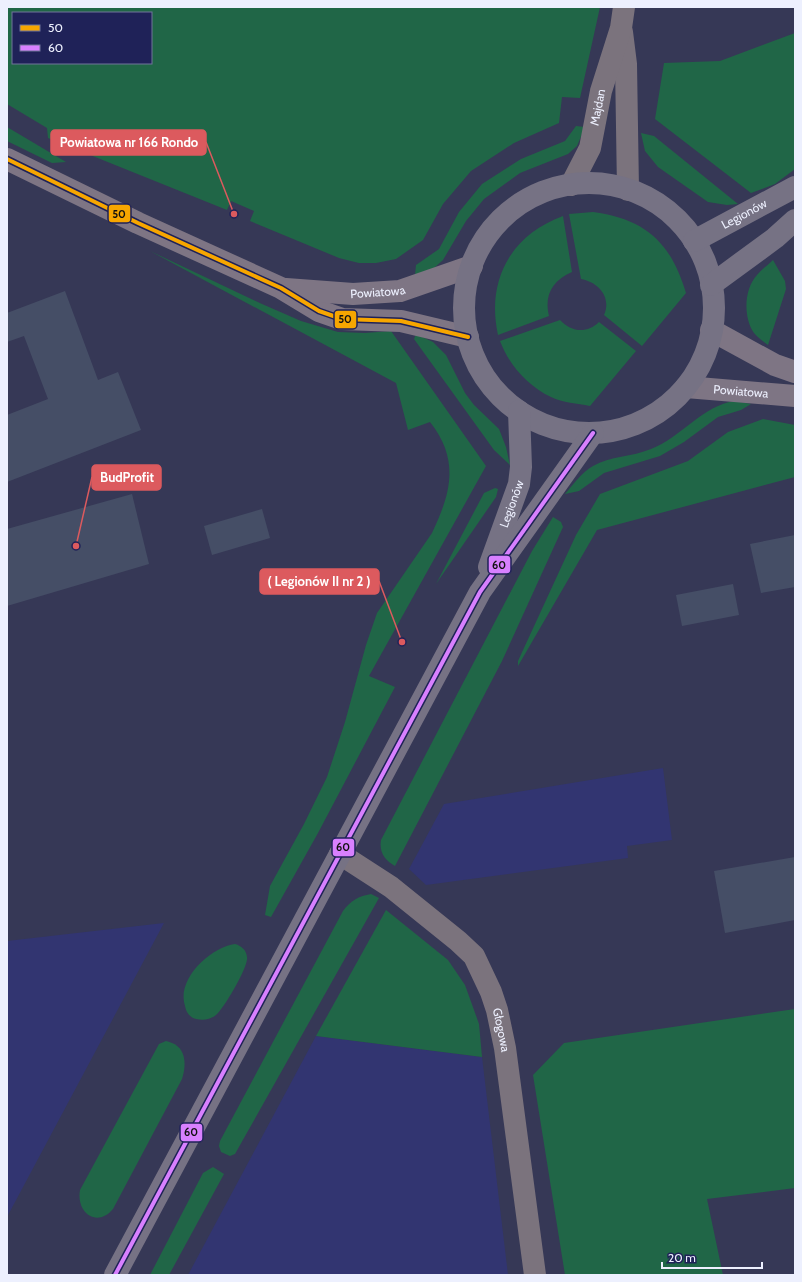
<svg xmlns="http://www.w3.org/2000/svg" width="802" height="1282" font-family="Cabin,sans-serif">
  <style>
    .built { fill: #323571 }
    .green { fill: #206647; fill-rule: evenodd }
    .building { fill: #454e66 }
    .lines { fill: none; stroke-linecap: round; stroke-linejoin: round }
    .street { stroke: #7b737d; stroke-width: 22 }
    .secondary { stroke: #7e7584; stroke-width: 22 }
    .highway { stroke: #767284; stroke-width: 22 }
    .bus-1-casing { stroke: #1f2258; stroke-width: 7 }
    .bus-2-casing { stroke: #1f2258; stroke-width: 7 }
    .bus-1 { stroke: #f7a600; stroke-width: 4 }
    .bus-2 { stroke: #d880ff; stroke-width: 4 }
    .labels { text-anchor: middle; stroke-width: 3; stroke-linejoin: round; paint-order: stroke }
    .street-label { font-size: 12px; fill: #edf0fe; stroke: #1f2258 }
    .leader { fill: none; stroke: #dc5a5e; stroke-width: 1.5 }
    .callout-dot { fill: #dc5a5e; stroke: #1f2258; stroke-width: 1.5 }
    .callout { fill: #dc5a5e; stroke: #dc5a5e; stroke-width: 1.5 }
    .callout-label { font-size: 13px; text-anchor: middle; font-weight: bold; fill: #fff }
    .line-badge { stroke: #1f2258; stroke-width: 1.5 }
    .pale-badge-label { font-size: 11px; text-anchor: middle; font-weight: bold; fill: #111 }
  </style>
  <rect width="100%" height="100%" fill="#363856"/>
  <g class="built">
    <path d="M 663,768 L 672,840 L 627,846 L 628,858 L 426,885 L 409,869 L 444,804 Z"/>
    <path d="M 164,923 L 7,1217 L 7,941 Z"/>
    <path d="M 316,1036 L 482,1057 L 508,1275 L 188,1275 Z"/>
  </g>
  <g class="green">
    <path d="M 7,7 L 600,7 L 580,98 L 562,97 L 559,123 L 514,143 L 471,171 L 443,204 L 423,240 L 396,259 L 376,263 L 359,263 L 339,258 L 250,221 L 254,211 L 231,201 L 227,210 L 48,138 L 47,128 L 7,104 ZM 13,13 L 151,13 L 151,63 L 13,63 Z"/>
    <path d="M 795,33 L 795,169 L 775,184 L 751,193 L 655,119 L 664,63 L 720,61 Z"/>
    <path d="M 576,126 L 585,127 L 577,146 L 568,154 L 520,173 L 484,199 L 466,221 L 443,260 L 434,268 L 415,275 L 416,265 L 439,249 L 459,212 L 482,184 L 521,159 L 565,141 Z"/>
    <path d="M 7,127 L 66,162 L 52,163 L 7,141 Z"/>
    <path d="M 641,133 L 654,136 L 738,204 L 727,205 L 708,202 L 658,167 L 645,151 Z"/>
    <path d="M 593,212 C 646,219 671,243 686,293 L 642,346 L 604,315 C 612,297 598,282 581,279 L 569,214 Z"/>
    <path d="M 563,216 L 572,272 C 552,281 544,295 549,316 L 498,335 C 486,280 511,235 563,216 Z"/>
    <path d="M 150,251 L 262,304 L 301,321 L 338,332 L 365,333 L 391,331 L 486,466 L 369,676 L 395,687 L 318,833 L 271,917 L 265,915 L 270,886 L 304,824 L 327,777 L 345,722 L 366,645 L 377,613 L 432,533 C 451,493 460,460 430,422 L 408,430 L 396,383 Z"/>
    <path d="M 773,260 L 785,281 L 786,289 L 768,345 C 763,341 758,338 754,333 C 743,317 744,289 757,275 C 762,269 768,265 773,260 Z"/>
    <path d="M 560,320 C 571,332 587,334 599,322 L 636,351 L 590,406 C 577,403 563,403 551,397 C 528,386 509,365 500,341 Z"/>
    <path d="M 416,334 L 433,342 L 446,355 L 465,393 L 474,405 L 499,429 L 506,447 L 510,465 L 494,450 L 414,339 Z"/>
    <path d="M 735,401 L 751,404 L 741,410 L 718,417 L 684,442 L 660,456 L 604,473 L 579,491 L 565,494 C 573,485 581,473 593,466 C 610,456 632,457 651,449 C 682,437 703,405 735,401 Z"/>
    <path d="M 763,419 L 795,425 L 795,477 L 597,530 L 518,666 L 518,661 L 576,535 L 600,494 L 688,461 L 728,432 Z"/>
    <path d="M 495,488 L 498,489 L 496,497 L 436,584 L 484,493 Z"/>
    <path d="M 553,517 L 561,522 L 563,527 L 502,661 L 395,866 C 385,860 379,853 381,840 L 532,551 Z"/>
    <path d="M 371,894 L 379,898 L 235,1154 L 230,1156 L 221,1152 L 219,1146 L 220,1141 L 343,911 C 350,901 359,896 371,894 Z"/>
    <path d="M 386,910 L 448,960 L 465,985 L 479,1024 L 482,1057 L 316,1036 Z"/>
    <path d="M 235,944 C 242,946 246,950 247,957 C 249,966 224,1008 216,1015 C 210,1020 201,1021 193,1018 C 188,1015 186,1011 185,1006 C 176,979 211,947 235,944 Z"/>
    <path d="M 795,1009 L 795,1188 L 707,1199 L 723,1275 L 565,1275 L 533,1075 L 564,1043 Z"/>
    <path d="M 166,1041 C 186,1045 187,1063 182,1079 L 113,1209 C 97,1228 76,1213 80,1190 L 159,1044 Z"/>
    <path d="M 213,1167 L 224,1174 L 169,1275 L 150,1275 L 203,1173 Z"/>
  </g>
  <g class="building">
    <path d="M 65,291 L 98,380 L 118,372 L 141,430 L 7,482 L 7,415 L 48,399 L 24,336 L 7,342 L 7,313 Z"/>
    <path d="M 132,494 L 149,564 L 7,606 L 7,529 Z"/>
    <path d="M 262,509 L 270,538 L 212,555 L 204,526 Z"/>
    <path d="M 795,535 L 795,587 L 761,593 L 750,544 Z"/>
    <path d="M 733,584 L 739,615 L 682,626 L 676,595 Z"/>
    <path d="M 795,857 L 795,920 L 725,933 L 714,871 Z"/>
  </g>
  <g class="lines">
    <g class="street">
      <path d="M 622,32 L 626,64 L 628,190"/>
      <path id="s1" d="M 571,185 L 590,148 L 601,91 L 621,28 L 624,7"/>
      <path id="s2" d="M 340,854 L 391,887 L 458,941 L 474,956 L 491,992 L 497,1010 L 505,1048 L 535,1275"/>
    </g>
    <g class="secondary">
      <path d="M 7,159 L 138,223 L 281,288 L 319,311 L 342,319 L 401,321 L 468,337"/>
      <path id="s3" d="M 286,289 L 353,294 L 400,291 L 472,266"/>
      <path d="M 711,330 L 775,365 L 795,372"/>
      <path id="s4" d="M 686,387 L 795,396"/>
    </g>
    <g class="highway">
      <circle cx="589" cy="308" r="125"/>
      <path id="s5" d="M 694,241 L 795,187"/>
      <path d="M 711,285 L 775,238 L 795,220"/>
      <path id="s6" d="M 489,567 L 519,484 L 521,467 L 519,411"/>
      <path d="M 115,1275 L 480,592 L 593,433"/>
    </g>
    <defs>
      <path id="bus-1" d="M 7,159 L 138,223 L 281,288 L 319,311 L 342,319 L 401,321 L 468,337"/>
      <path id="bus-2" d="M 115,1275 L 480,592 L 593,433"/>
    </defs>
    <use href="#bus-1" class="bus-1-casing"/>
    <use href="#bus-2" class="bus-2-casing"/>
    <use href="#bus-1" class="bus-1"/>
    <use href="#bus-2" class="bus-2"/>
  </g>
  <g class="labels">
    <g class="street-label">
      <text dy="4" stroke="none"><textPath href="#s1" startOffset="83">Majdan</textPath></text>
      <text dy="4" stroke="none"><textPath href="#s5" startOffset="57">Legionów</textPath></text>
      <text dy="4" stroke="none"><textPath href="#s3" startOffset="92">Powiatowa</textPath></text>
      <text dy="4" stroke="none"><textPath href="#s4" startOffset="55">Powiatowa</textPath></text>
      <text dy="4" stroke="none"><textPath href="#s6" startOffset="67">Legionów</textPath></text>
      <text dy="4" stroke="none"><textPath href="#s2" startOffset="248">Głogowa</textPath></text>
    </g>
  </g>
  <path class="leader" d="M234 214L206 142M76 546L92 477M402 642L379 581"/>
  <g class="callout-dot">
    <circle cx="234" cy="214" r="4"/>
    <circle cx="76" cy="546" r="4"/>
    <circle cx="402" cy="642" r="4"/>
  </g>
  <g class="callout">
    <rect x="51" y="130" width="155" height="25" rx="4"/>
    <rect x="92" y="465" width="69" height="25" rx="4"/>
    <rect x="260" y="569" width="119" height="25" rx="4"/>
  </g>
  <g class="callout-label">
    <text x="129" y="147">Powiatowa nr 166 Rondo</text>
    <text x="127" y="482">BudProfit</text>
    <text x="319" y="586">( Legionów II nr 2 )</text>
  </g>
  <g class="line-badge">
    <rect x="108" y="204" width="23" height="19" rx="4" fill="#f7a600"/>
    <rect x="334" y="310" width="23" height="19" rx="4" fill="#f7a600"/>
    <rect x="488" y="555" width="23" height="19" rx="4" fill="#d880ff"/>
    <rect x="332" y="838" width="23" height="19" rx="4" fill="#d880ff"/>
    <rect x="180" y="1123" width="23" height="19" rx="4" fill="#d880ff"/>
  </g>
  <g class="pale-badge-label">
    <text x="119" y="218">50</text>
    <text x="345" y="323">50</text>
    <text x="499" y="569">60</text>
    <text x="343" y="851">60</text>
    <text x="191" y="1136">60</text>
  </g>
  <rect width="802" height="1282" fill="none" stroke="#edf0fe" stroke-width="16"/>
  <rect x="12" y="12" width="140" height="52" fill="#1f2258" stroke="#71749a"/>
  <rect x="20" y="25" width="20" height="6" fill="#f7a600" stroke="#71749a"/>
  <text x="48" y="32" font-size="12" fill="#edf0fe">50</text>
  <rect x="20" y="45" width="20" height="6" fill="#d880ff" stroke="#71749a"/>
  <text x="48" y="52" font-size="12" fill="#edf0fe">60</text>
  <path d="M662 1262v6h100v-6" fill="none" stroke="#edf0fe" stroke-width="2"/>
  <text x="668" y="1262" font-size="12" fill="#edf0fe" stroke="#1f2258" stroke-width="3" paint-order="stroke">20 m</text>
</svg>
